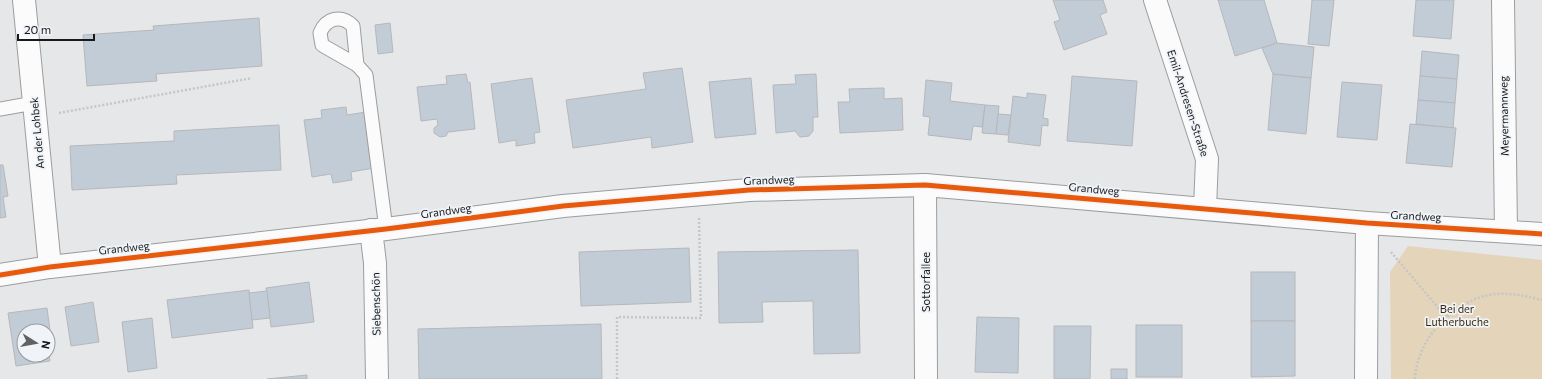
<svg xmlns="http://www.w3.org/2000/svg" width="1542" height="379" font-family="Commissioner,sans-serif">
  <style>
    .green { fill: #e4d4b9 }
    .building { fill: #c2ccd7; stroke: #b6b8ba }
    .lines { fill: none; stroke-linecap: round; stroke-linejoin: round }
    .service-casing { stroke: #9c9d9f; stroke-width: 15 }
    .minor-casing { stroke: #9c9d9f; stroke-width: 24 }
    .path { stroke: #c5c6c6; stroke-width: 2.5; stroke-dasharray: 2 2; stroke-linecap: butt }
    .service { stroke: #fbfbfc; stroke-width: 13 }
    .minor { stroke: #fbfbfc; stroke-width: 22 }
    .cycleway-casing { stroke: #f0f4f8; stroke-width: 8 }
    .cycleway { stroke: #e8590c; stroke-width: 5 }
    .labels { text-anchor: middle; stroke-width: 3.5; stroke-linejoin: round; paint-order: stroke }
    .street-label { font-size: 11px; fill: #18191a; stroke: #f0f4f8 }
    .park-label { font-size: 11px; fill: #38290c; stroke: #f0f4f8 }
  </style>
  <rect width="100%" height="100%" fill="#e5e7e9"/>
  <path class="green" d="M 1408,246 L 1542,260 L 1542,379 L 1391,379 L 1390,272 Z"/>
  <g class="building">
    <path d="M 1053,0 L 1103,0 L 1107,12 L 1100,15 L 1107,34 L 1064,50 L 1054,22 L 1060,20 Z"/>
    <path d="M 1218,0 L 1264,0 L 1277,43 L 1235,56 Z"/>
    <path d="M 1312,0 L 1334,0 L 1329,46 L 1308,44 Z"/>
    <path d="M 1416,0 L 1454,0 L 1451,39 L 1413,36 Z"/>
    <path d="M 259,18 L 262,66 L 156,74 L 157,81 L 87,86 L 83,35 L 154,30 L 153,26 Z"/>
    <path d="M 390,23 L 393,52 L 378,54 L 375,25 Z"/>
    <path d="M 1277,43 L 1314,47 L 1311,78 L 1273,74 L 1262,48 Z"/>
    <path d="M 1422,51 L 1459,55 L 1457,79 L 1420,76 Z"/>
    <path d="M 682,68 L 693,142 L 652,148 L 651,137 L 573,148 L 566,100 L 646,89 L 643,73 Z"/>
    <path d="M 466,74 L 468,83 L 470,82 L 475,129 L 448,132 L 446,136 L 440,137 L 434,133 L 434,128 L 438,125 L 437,119 L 421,121 L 417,87 L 447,84 L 446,76 Z"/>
    <path d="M 816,74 L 818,117 L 813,117 L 813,131 L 809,136 L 800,137 L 795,131 L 776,133 L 773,85 L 796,84 L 795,75 Z"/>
    <path d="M 1273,74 L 1311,78 L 1306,134 L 1268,130 Z"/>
    <path d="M 1072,76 L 1137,81 L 1132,146 L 1067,141 Z"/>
    <path d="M 1420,76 L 1457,79 L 1455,103 L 1418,100 Z"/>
    <path d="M 532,78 L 540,132 L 534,133 L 535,143 L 516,146 L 516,140 L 499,143 L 491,84 Z"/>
    <path d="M 751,78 L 756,134 L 715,138 L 709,82 Z"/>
    <path d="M 926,80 L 952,83 L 950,101 L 985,105 L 982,127 L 973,126 L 971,140 L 928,135 L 930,117 L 923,116 Z"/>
    <path d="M 1342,82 L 1382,85 L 1377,140 L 1337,137 Z"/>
    <path d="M 884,88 L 884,99 L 902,98 L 903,130 L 840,133 L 838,102 L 850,102 L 849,89 Z"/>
    <path d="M 1027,93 L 1046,95 L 1043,118 L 1048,119 L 1048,126 L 1042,125 L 1040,146 L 1008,142 L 1013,96 L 1027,98 Z"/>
    <path d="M 1418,100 L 1455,103 L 1453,128 L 1416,124 Z"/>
    <path d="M 985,105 L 999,106 L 996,134 L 982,133 Z"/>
    <path d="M 346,107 L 347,115 L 366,112 L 374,168 L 351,172 L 352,180 L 333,183 L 331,174 L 312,177 L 304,120 L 322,118 L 321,110 Z"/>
    <path d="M 998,114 L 1011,115 L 1008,135 L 996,134 Z"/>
    <path d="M 1410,124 L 1456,128 L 1452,167 L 1406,163 Z"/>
    <path d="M 279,125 L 281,170 L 176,175 L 177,184 L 72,190 L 70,146 L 174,141 L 174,131 Z"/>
    <path d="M 0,165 L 3,165 L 8,196 L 3,197 L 6,217 L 0,218 Z"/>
    <path d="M 689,248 L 691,302 L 581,306 L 579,252 Z"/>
    <path d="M 858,250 L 860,353 L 814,354 L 813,301 L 762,302 L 763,322 L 719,323 L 718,252 Z"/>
    <rect x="1251" y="272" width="44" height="49"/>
    <path d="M 309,282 L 314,322 L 271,327 L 266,288 Z"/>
    <path d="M 249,290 L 253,328 L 172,338 L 167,300 Z"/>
    <path d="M 267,291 L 270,318 L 252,320 L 249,293 Z"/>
    <path d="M 93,302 L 99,342 L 71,346 L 65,307 Z"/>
    <path d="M 47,308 L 52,345 L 48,346 L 48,331 L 24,331 L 24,355 L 48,355 L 48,347 L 50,361 L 16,366 L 8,313 Z"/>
    <path d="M 977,317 L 1019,318 L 1018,373 L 975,372 Z"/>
    <path d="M 152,318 L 157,368 L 128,372 L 122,322 Z"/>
    <path d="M 1251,321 L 1295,321 L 1295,376 L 1251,377 Z"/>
    <path d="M 601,324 L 602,379 L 419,379 L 418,329 Z"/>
    <rect x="1136" y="325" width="46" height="52"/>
    <path d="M 1054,326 L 1091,326 L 1090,379 L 1054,379 Z"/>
    <rect x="1111" y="369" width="16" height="10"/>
    <path d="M 307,375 L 307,379 L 267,379 Z"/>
  </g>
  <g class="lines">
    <defs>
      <g id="service">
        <path d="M 357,65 L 353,26 C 341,14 326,18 320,33 L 322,45 L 357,65 L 366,75 L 386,229"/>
        <path d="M 0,109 L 34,103"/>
      </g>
      <g id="minor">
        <path d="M 24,0 L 50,267"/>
        <path d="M 1155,0 L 1207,159 L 1205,208"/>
        <path d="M 1503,0 L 1506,231"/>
        <path d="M 925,185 L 926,379"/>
        <path d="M 371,230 L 375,263 L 377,379"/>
        <path d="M 0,275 L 50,267 L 386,229 L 563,206 L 749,190 L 925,185 L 1367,223 L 1542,234"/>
        <path d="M 1366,379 L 1367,223"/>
      </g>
    </defs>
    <use href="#service" class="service-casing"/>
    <use href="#minor" class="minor-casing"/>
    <g class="path">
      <path d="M 59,113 L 252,78"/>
      <path d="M 1391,252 L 1446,317"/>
      <path d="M 617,379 L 617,317 L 701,318 L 699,217"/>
      <path d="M 1415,379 C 1417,338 1455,298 1496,294 C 1512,293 1527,296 1542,300"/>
    </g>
    <use href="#service" class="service"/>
    <use href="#minor" class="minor"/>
    <defs>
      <path id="cycleway" d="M 0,275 L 50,267 L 386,229 L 563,206 L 749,190 L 925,185 L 1367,223 L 1542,234"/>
    </defs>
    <use href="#cycleway" class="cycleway-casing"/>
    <use href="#cycleway" class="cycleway"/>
  </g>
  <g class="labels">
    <g class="street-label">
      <text transform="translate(1188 103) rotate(72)" y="4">Emil-Andresen-Straße</text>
      <text transform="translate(1504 116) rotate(-91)" y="4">Meyermannweg</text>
      <text transform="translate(37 133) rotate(-95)" y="4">An der Lohbek</text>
      <text transform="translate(769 180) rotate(-2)" y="4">Grandweg</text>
      <text transform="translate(1094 189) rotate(5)" y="4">Grandweg</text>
      <text transform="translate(446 211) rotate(-8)" y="4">Grandweg</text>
      <text transform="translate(1416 216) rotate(3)" y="4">Grandweg</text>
      <text transform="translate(124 248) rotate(-6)" y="4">Grandweg</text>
      <text transform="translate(926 282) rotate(-90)" y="4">Sottorfallee</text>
      <text transform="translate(376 304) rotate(-91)" y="4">Siebenschön</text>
    </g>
    <g class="park-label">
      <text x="1457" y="313">Bei der<tspan x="1457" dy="13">Lutherbuche</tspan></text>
    </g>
  </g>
  <g transform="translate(36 343) rotate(101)"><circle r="19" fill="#f0f4f8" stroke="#9a9c9f"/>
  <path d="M0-3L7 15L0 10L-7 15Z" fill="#606162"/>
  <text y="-6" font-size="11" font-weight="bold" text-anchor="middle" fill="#18191a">N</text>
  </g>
  <path d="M18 34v6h76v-6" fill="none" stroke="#18191a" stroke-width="2"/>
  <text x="24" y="34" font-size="12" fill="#18191a" stroke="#f0f4f8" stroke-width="3" paint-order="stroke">20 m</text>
</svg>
